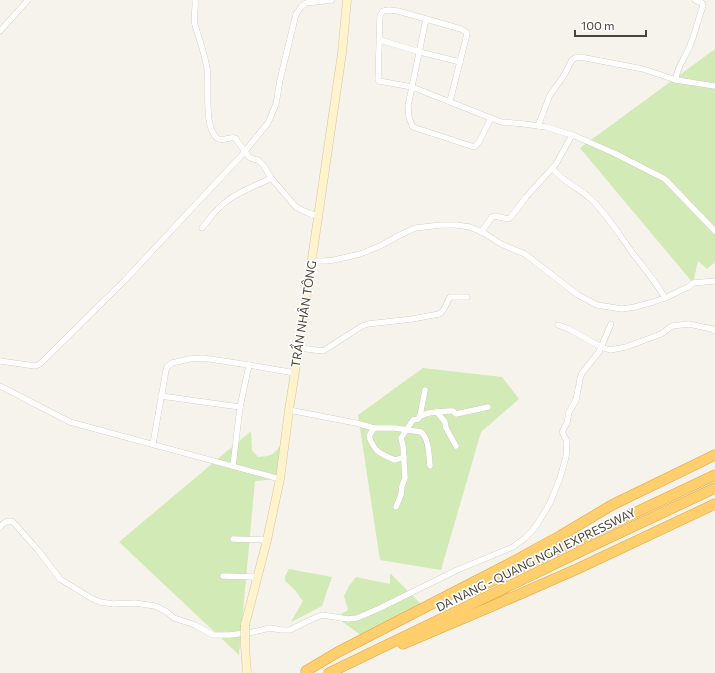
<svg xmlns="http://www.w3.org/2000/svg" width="715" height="673" font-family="Commissioner,sans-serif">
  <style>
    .green { fill: #d2eab5 }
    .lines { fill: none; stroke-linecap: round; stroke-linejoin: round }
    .street-casing { stroke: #c2bbae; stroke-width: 6 }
    .secondary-casing { stroke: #d6c79b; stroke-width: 9 }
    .highway-casing { stroke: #e0a43c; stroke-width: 11 }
    .street { stroke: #fff; stroke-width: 5.5 }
    .secondary { stroke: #fff3cd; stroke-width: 8 }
    .highway { stroke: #ffcf6e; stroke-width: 10 }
    .secondary-bridge-casing { stroke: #d6c79b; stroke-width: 9; stroke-linecap: butt }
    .secondary-bridge { stroke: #fff3cd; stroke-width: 8 }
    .labels { text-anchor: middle; stroke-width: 3.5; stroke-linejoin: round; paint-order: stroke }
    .street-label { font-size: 12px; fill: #4b4439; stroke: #fff }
  </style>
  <rect width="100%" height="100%" fill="#f6f3ec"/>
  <g class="green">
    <path d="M 715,49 L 715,262 L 707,269 L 698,261 L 693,283 L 580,148 Z"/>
    <path d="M 423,368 L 502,377 L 519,399 L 481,432 L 441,570 L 380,560 L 358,415 Z"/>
    <path d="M 251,431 L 252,450 L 258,457 C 272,456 273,455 281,445 L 280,479 L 255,481 L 239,655 L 119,542 Z"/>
    <path d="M 289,569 L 332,577 L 322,606 L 291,622 L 303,601 L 295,590 L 285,581 L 285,576 Z"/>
    <path d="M 390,573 L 421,604 L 362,636 L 336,617 L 348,610 L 344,596 L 349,586 L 356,577 L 390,584 Z"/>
  </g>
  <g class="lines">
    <defs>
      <g id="street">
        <path d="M 195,0 C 196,8 193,17 195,25 C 199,39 205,54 207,69 C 210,86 203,126 217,138 C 223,143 229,136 235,138 L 249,157 L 253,159 L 258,160 L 264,166 L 271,178 L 296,207 L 308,213 L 318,216"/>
        <path d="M 426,19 L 408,106 L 409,118 L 413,127 L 474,147 L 479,142 L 491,118"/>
        <path d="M 0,31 L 28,0"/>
        <path d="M 380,40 L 420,52 L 460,62"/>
        <path d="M 676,80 C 676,68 685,58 689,48 C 695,34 698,20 703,6 L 702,3 L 695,0"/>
        <path d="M 450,101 L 467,34 L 466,32 L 461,29 L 398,11 L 389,10 L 383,11 L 380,16 L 378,80 L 379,81 L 412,87 L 501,122 L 524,124 L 546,127 L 575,136 L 614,153 L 665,179 L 715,231"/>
        <path d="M 538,126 L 550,95 L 563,77 L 572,60 L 575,58 L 580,57 L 643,69 L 676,80 L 715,86"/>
        <path d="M 553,169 C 563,182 579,188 591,199 C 606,214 617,231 629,248 C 641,265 655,280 665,298"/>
        <path d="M 202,228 C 208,221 213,213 220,207 C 234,193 254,187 271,178"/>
        <path d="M 481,232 L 492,217 L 495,216 L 508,219 L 511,217 L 526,197 L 556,164 L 572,135"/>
        <path d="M 312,261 L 325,261 L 334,260 L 360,254 L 380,246 L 402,234 L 415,228 L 441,225 L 456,225 L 470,227 L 484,233 L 501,244 L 525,254 L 578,295 L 597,305 L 622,309 L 635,307 L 653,302 L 665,298 L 688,287 L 693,283 L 715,281"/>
        <path d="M 558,325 L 569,329 L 601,347 L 610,350 L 626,347 L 661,334 L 672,326 L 689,324 L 712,329 L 715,331"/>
        <path d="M 299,348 L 323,351 L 362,326 L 368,324 L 412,319 L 439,314 C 445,311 446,303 450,297 L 467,297"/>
        <path d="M 0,361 L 35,366 L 40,364 L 125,280 L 241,156 L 268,123 L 276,104 L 280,80 L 296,14 L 301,7 L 306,3 L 332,0"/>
        <path d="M 0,386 L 70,422 L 280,479"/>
        <path d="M 161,396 L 240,407"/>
        <path d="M 289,410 L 356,423 L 374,428 L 395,428 L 421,432 C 429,438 429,456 430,466"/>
        <path d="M 437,412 L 448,411 L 453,411 L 456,414 L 488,407"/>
        <path d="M 420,416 L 425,390"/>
        <path d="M 374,428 L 369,436 C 374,452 381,454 395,460 L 404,457"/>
        <path d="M 153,444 L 166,370 L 167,367 L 172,363 L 189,359 L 203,358 L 249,365 L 295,373"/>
        <path d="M 233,466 L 240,407 L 249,365"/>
        <path d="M 396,507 L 401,495 L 402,486 L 405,478 L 403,446 L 401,438 L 413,420 L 418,419 C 421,414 431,412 437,412 L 445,422 L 446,428 L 456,446"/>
        <path d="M 0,527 C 4,523 8,519 13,522 L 38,550 L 60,579 L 91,598 L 100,602 L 113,604 L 135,603 L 155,606 L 167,612 L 174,618 L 195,625 L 213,635 L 230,635 L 253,632 L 270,628 L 282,630 L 290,630 L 310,620 L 322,615 L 348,619 L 357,618 L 378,609 L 457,570 L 513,547 L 525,538 L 532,531 L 538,523 L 550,503 L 560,478 L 566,457 L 567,441 L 562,432 L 567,423 L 569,412 L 576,400 L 580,379 L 582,373 L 599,352 L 611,324"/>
        <path d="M 233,539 L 267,540"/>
        <path d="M 223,576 L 257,577"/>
      </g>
      <path id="secondary" d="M 245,625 L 267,540 L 280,479 L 289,410 L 303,320 L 342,53 L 347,0"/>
      <g id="highway">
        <path d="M 473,590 L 592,533 L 715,475"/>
        <path d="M 403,644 L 490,607 L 577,569 L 715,504"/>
        <path d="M 306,671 L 338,652 L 507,565 L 560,536 L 612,505 L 715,455"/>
        <path d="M 329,673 L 598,543 L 715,488"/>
      </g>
    </defs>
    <use href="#street" class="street-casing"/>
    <use href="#secondary" class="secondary-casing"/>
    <use href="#highway" class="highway-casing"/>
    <use href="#street" class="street"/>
    <use href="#secondary" class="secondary"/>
    <use href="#highway" class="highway"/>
    <defs>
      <path id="secondary-bridge" d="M 245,625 L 245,646 L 247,673"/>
    </defs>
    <use href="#secondary-bridge" class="secondary-bridge-casing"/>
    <use href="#secondary-bridge" class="secondary-bridge"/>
  </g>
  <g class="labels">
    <g class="street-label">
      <text transform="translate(304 314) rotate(-81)" y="4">TRẦN NHÂN TÔNG</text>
      <text transform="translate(536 560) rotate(-26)" y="4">DA NANG - QUANG NGAI EXPRESSWAY</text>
    </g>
  </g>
  <path d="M575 30v6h71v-6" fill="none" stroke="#4b4439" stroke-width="2"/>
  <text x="581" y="30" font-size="12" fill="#4b4439" stroke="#ffffff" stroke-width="3" paint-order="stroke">100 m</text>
</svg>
